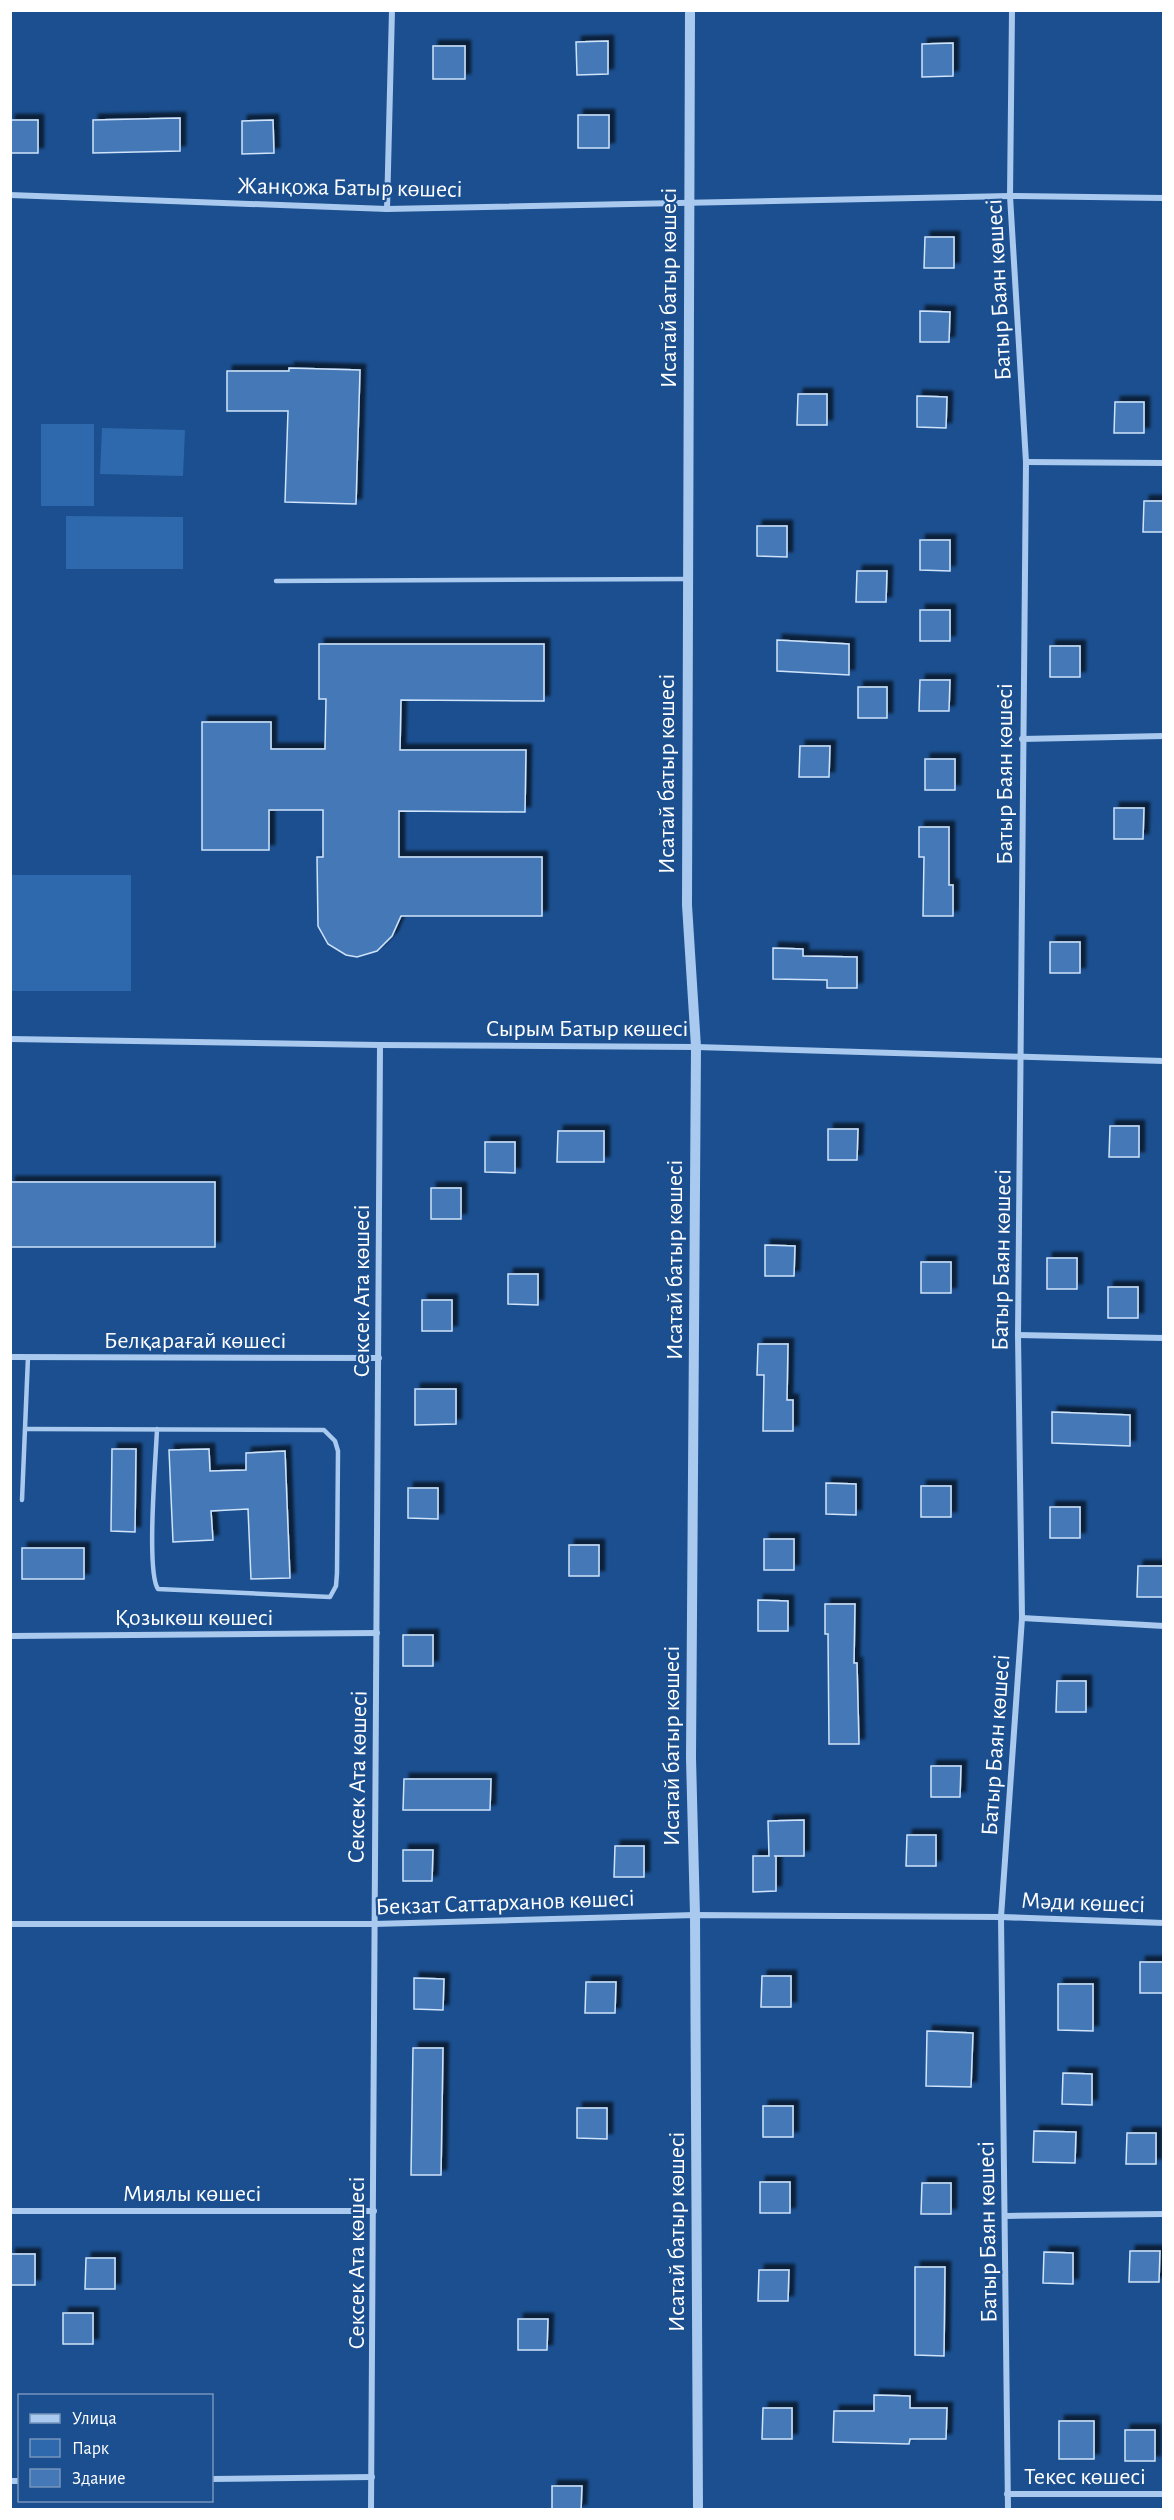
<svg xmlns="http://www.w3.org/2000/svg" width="1174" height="2520" font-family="'Alegreya Sans',sans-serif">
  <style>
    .green { fill: #2e69ad }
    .building { fill: #4478b7; stroke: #cfe3fa; stroke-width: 1.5; filter: url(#shadow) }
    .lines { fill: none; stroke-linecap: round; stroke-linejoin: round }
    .service { stroke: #a9c9ee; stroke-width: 4.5 }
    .minor { stroke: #a9c9ee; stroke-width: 6 }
    .tertiary { stroke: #a9c9ee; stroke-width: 10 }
    .labels { text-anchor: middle; stroke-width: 4.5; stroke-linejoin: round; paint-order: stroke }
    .street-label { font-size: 24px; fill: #fff; stroke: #1b4f8f }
  </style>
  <defs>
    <filter id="shadow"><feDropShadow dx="5.5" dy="-5.5" stdDeviation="1.5" flood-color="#0009"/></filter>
  </defs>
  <rect width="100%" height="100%" fill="#1b4f8f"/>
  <g class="green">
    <rect x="41" y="424" width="53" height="82"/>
    <path d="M 102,428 L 185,430 L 183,476 L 100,474 Z"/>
    <path d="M 66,516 L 183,517 L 183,569 L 66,569 Z"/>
    <path d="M 10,875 L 131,875 L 131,991 L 11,991 Z"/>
  </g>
  <g class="building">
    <path d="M 608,41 L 608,74 L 577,75 L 576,42 Z"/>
    <path d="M 953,43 L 953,76 L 922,77 L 922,44 Z"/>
    <rect x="433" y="46" width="32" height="33"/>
    <rect x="578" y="115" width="31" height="33"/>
    <path d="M 180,118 L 180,151 L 93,153 L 93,120 Z"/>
    <rect x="10" y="120" width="28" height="33"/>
    <path d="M 273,120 L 274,153 L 242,154 L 242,121 Z"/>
    <path d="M 925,237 L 954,237 L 954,268 L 924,268 Z"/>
    <path d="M 920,311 L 950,312 L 949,342 L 920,342 Z"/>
    <path d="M 289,368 L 360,370 L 356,504 L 285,502 L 288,411 L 227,411 L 227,371 L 289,371 Z"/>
    <path d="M 798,394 L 827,394 L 827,425 L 797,425 Z"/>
    <path d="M 917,396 L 947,397 L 946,428 L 917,427 Z"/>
    <path d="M 1115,402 L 1144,402 L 1144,433 L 1114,433 Z"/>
    <path d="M 1144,501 L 1164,501 L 1164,532 L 1143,532 Z"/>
    <path d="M 757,526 L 787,526 L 787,557 L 757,556 Z"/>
    <path d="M 920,540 L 950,540 L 950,571 L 920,570 Z"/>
    <path d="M 857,571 L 887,571 L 886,602 L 856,602 Z"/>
    <rect x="920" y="610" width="30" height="31"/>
    <path d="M 777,640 L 849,644 L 849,675 L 777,671 Z"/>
    <path d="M 319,644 L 544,644 L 544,701 L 401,700 L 400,750 L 526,750 L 525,812 L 399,811 L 399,857 L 542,857 L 542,916 L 401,916 L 392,936 L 377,951 L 357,957 L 346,955 L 328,944 L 318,926 L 317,857 L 323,857 L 323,810 L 269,810 L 269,850 L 202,850 L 202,722 L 271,722 L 271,749 L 325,749 L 326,699 L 319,699 Z"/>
    <rect x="1050" y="646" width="30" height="31"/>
    <path d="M 920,680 L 950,680 L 949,711 L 919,711 Z"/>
    <rect x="858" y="687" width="29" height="31"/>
    <path d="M 800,746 L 830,746 L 829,777 L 799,777 Z"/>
    <rect x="925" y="759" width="30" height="31"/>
    <path d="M 1114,808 L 1144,808 L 1143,839 L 1114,839 Z"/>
    <path d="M 919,827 L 949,827 L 949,885 L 953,885 L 953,916 L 923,916 L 924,857 L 919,857 Z"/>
    <rect x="1050" y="942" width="30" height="31"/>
    <path d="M 773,948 L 803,949 L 803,956 L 857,957 L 857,988 L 827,988 L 827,980 L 773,979 Z"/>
    <path d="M 1110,1126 L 1139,1126 L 1139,1157 L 1109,1157 Z"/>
    <path d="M 828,1129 L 858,1129 L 857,1160 L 828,1160 Z"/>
    <path d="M 558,1131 L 604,1131 L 604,1162 L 557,1162 Z"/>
    <path d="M 485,1142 L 515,1142 L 515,1173 L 485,1172 Z"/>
    <rect x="10" y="1182" width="205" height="65"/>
    <rect x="431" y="1188" width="30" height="31"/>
    <path d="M 765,1245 L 795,1246 L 794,1276 L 765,1276 Z"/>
    <rect x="1047" y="1258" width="30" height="31"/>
    <rect x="921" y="1262" width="30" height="31"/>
    <path d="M 508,1274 L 538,1274 L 538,1305 L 508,1304 Z"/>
    <rect x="1108" y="1287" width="30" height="31"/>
    <rect x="422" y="1300" width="30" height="31"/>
    <path d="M 758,1344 L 788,1344 L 787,1400 L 793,1400 L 793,1431 L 763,1431 L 764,1375 L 757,1375 Z"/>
    <path d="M 415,1389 L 456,1389 L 456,1424 L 415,1425 Z"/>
    <path d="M 1052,1412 L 1130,1415 L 1130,1446 L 1052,1443 Z"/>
    <path d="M 112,1449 L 136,1449 L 135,1532 L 111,1531 Z"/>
    <path d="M 209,1449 L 210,1471 L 246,1470 L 246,1453 L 285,1451 L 290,1578 L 251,1579 L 248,1509 L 211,1511 L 213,1540 L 173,1542 L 169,1450 Z"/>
    <path d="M 826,1483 L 856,1484 L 856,1515 L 826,1514 Z"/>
    <rect x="921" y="1486" width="30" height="31"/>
    <path d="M 408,1488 L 438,1488 L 438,1519 L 408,1518 Z"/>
    <rect x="1050" y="1507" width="30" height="31"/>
    <rect x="764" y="1539" width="30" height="31"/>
    <rect x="569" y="1545" width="30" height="31"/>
    <rect x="22" y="1548" width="62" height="31"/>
    <path d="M 1138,1566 L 1164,1566 L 1164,1597 L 1137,1597 Z"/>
    <path d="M 758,1600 L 788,1601 L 788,1631 L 758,1631 Z"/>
    <path d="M 825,1604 L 855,1604 L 854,1663 L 857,1663 L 859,1744 L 829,1744 L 828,1634 L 825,1634 Z"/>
    <rect x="403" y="1635" width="30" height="31"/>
    <path d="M 1057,1681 L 1086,1681 L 1086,1712 L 1056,1712 Z"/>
    <path d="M 931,1766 L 961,1766 L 960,1797 L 931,1797 Z"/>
    <path d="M 404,1779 L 491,1779 L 490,1810 L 403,1810 Z"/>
    <path d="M 804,1820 L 804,1856 L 774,1856 L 776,1856 L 776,1891 L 753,1892 L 753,1856 L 769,1856 L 768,1821 Z"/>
    <path d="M 907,1835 L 936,1835 L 936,1866 L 906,1866 Z"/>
    <path d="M 615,1846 L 644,1846 L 644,1877 L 614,1877 Z"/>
    <path d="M 403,1850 L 433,1850 L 432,1881 L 403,1881 Z"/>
    <rect x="1140" y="1962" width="24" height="31"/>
    <path d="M 762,1976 L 791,1976 L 791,2007 L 761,2007 Z"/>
    <path d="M 414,1978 L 444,1979 L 443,2010 L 414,2009 Z"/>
    <path d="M 586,1982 L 616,1982 L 615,2013 L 585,2013 Z"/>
    <path d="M 1058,1984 L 1093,1984 L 1093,2031 L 1058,2030 Z"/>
    <path d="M 927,2031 L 973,2033 L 971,2087 L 926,2086 Z"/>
    <path d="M 413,2048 L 443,2048 L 441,2175 L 411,2175 Z"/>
    <path d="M 1063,2073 L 1092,2074 L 1092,2105 L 1062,2104 Z"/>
    <rect x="763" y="2106" width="30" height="31"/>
    <path d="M 577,2108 L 607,2108 L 607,2139 L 577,2138 Z"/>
    <path d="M 1034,2131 L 1076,2132 L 1075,2163 L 1033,2162 Z"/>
    <path d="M 1127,2133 L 1156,2133 L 1156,2164 L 1126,2164 Z"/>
    <rect x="760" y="2182" width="30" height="31"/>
    <path d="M 922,2183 L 951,2183 L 951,2214 L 921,2214 Z"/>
    <path d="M 1130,2251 L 1160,2251 L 1159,2282 L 1129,2282 Z"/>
    <path d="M 1044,2252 L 1073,2253 L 1073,2284 L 1043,2283 Z"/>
    <rect x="10" y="2254" width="25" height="31"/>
    <path d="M 86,2258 L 115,2258 L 115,2289 L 85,2289 Z"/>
    <path d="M 915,2267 L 945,2267 L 944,2356 L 915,2355 Z"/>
    <path d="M 759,2270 L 789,2270 L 788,2301 L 758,2301 Z"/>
    <rect x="63" y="2313" width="30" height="31"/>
    <path d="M 518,2319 L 548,2319 L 547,2350 L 518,2350 Z"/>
    <path d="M 874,2395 L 910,2396 L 910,2408 L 947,2408 L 946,2439 L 910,2439 L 909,2444 L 833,2442 L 834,2411 L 874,2411 Z"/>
    <path d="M 763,2408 L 792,2408 L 792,2439 L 762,2439 Z"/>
    <rect x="1059" y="2421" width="35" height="38"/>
    <rect x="1125" y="2430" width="30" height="31"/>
    <path d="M 552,2486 L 582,2486 L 581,2510 L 552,2510 Z"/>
  </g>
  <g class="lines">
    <g class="service">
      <path d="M 276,581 L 688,579"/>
      <path d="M 26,1429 L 324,1430 L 335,1441 L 338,1451 L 337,1573 L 336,1586 L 330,1597 L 158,1589 C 146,1572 156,1457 157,1429"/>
      <path d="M 22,1500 L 28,1357"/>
    </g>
    <g class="minor">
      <path d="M 10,195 L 387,209 L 1010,196 L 1164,198"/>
      <path d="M 387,209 L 392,10"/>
      <path d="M 1026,462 L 1164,463"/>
      <path d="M 1022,739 L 1164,736"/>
      <path d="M 10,1039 L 380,1045 L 696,1047 L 1164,1061"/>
      <path d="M 1018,1335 L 1164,1338"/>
      <path d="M 10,1357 L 379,1358"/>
      <path d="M 1022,1618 L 1164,1626"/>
      <path d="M 10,1636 L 377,1633"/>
      <path d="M 10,1924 L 374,1924 L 695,1915 L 1001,1917 L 1164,1923"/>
      <path d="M 10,2211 L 374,2211"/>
      <path d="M 1005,2216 L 1164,2214"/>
      <path d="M 212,2479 L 372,2477"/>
      <path d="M 10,2481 L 20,2481"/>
      <path d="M 1007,2494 L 1164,2494"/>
      <path d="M 371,2510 L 380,1045"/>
      <path d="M 1008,2510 L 1001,1917 L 1022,1618 L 1018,1335 L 1026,462 L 1010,196 L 1012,10"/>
    </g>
    <path class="tertiary" d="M 690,10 L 687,905 L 696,1047 L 691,1758 L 695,1915 L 698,2510"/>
  </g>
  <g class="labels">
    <g class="street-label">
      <text transform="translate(350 187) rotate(1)" y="8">Жанқожа Батыр көшесі</text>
      <text transform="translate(668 288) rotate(-90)" y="8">Исатай батыр көшесі</text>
      <text transform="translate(998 290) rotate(-93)" y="8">Батыр Баян көшесі</text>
      <text transform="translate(666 774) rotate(-90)" y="8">Исатай батыр көшесі</text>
      <text transform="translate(1004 774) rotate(-90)" y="8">Батыр Баян көшесі</text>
      <text x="587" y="1036">Сырым Батыр көшесі</text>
      <text transform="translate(674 1260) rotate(-90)" y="8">Исатай батыр көшесі</text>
      <text transform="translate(1001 1260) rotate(-89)" y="8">Батыр Баян көшесі</text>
      <text transform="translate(361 1291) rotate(-90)" y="8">Сексек Ата көшесі</text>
      <text x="195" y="1348">Белқарағай көшесі</text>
      <text x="194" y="1625">Қозыкөш көшесі</text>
      <text transform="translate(995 1745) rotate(-86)" y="8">Батыр Баян көшесі</text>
      <text transform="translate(671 1746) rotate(-90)" y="8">Исатай батыр көшесі</text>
      <text transform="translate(357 1777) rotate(-89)" y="8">Сексек Ата көшесі</text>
      <text transform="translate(505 1902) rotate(-2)" y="8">Бекзат Саттарханов көшесі</text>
      <text transform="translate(1083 1902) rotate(2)" y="8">Мәди көшесі</text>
      <text x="192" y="2201">Миялы көшесі</text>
      <text transform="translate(676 2232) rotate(-90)" y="8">Исатай батыр көшесі</text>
      <text transform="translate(987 2232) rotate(-91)" y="8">Батыр Баян көшесі</text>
      <text transform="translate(356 2263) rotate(-90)" y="8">Сексек Ата көшесі</text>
      <text x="1085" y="2484">Текес көшесі</text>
    </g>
  </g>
  <rect width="1174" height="2520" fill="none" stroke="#ffffff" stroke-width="24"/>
  <rect x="18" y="2394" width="195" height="108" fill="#1b4f8f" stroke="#7695bc" stroke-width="1.5"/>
  <rect x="30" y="2414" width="30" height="9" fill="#a9c9ee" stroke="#7695bc" stroke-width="1.5"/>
  <text x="72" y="2424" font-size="18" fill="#ffffff">Улица</text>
  <rect x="30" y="2439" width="30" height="18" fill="#2e69ad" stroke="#7695bc" stroke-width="1.5"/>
  <text x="72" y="2454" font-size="18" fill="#ffffff">Парк</text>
  <rect x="30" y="2469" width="30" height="18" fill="#4478b7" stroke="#7695bc" stroke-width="1.5"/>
  <text x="72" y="2484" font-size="18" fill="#ffffff">Здание</text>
</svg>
